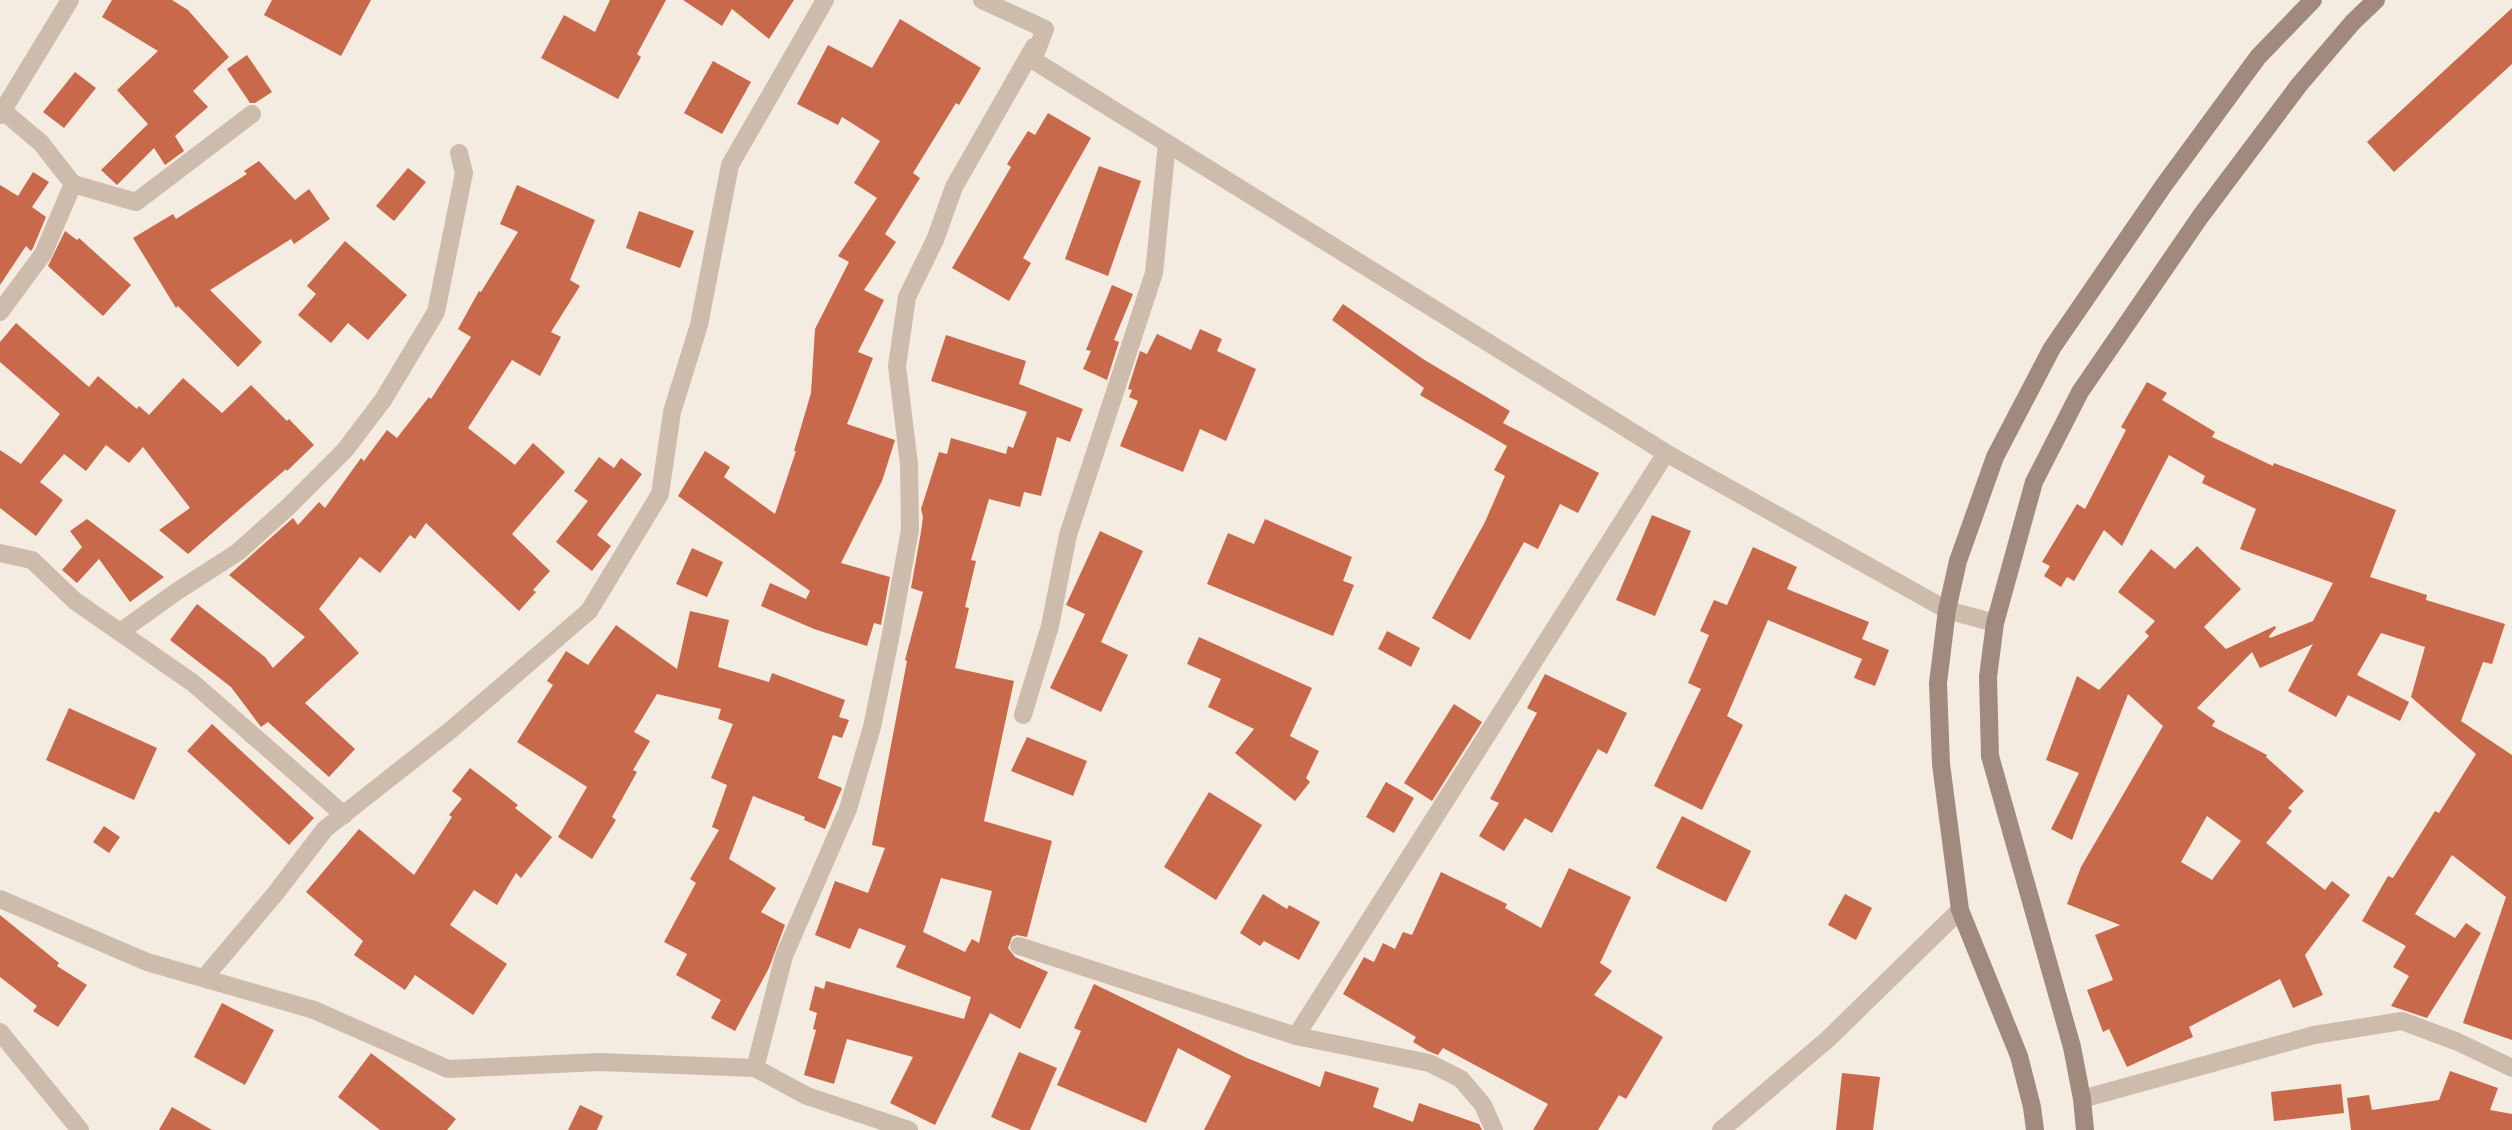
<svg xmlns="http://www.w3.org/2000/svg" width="2512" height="1130" font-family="Raleway,sans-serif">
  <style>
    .building { fill: #c8694b; fill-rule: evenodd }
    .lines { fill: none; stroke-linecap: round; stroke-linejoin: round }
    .minor { stroke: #cdbbac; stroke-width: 18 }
    .secondary { stroke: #a18a7d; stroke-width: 18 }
  </style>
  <rect width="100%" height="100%" fill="#f4ebe1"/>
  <g class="building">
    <path d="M 112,0 L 172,0 L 188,10 L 229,57 L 193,91 L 208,107 L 175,136 L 184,151 L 165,165 L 154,148 L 117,185 L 101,170 L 148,124 L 117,90 L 158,51 L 102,17 Z"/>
    <path d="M 272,0 L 371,0 L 341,56 L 264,15 Z"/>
    <path d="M 610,0 L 666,0 L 637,54 L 641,57 L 618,99 L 541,58 L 564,15 L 595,32 Z"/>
    <path d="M 683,0 L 794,0 L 769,39 L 732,9 L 722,26 Z"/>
    <path d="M 2512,8 L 2512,64 L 2394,172 L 2367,142 Z"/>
    <path d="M 900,19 L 981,68 L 959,105 L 956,103 L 913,173 L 920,178 L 885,234 L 896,242 L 864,290 L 884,300 L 858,352 L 873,358 L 847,424 L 895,440 L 882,481 L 841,563 L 890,577 L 881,625 L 874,623 L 867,646 L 814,629 L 761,606 L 770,583 L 806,599 L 810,591 L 678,496 L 705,451 L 730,467 L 724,477 L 775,514 L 796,451 L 794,451 L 811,393 L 815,329 L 849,262 L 838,256 L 877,198 L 854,183 L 880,141 L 842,117 L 838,125 L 797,104 L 828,45 L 872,68 Z"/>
    <path d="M 247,55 L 272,92 L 255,103 L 250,103 L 227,69 Z"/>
    <path d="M 713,61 L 751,82 L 722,134 L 684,113 Z"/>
    <path d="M 75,72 L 96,88 L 64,128 L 43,112 Z"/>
    <path d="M 1048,113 L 1091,138 L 1023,258 L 1031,263 L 1009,301 L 952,268 L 1011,167 L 1007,164 L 1028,131 L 1035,135 Z"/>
    <path d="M 259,161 L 295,200 L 309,189 L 330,219 L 294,244 L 291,239 L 210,290 L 262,342 L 238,367 L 178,306 L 176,308 L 133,238 L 173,214 L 176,219 L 247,174 L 244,171 Z"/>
    <path d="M 1099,166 L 1141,181 L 1108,276 L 1065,259 Z"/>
    <path d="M 408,168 L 426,182 L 394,221 L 376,206 Z"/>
    <path d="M 33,172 L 49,182 L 32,207 L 46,217 L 33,248 L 31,251 L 26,246 L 0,285 L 0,185 L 18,196 Z"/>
    <path d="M 517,185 L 595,220 L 570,280 L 580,286 L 551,332 L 561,337 L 540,376 L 512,360 L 468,428 L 515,465 L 533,443 L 565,472 L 512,534 L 550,571 L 533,590 L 536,592 L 519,611 L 426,523 L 415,539 L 410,535 L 380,573 L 360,557 L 319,609 L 359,653 L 305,703 L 355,749 L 329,777 L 268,722 L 261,727 L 231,687 L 170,640 L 197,604 L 265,657 L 273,668 L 305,637 L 229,575 L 293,518 L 298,525 L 319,502 L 325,508 L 361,458 L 364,461 L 387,430 L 397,438 L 429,397 L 431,399 L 471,337 L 458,329 L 479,291 L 481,292 L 518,232 L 500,224 Z"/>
    <path d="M 639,211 L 694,231 L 680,268 L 626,248 Z"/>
    <path d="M 65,231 L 77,240 L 79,238 L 131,285 L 103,316 L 48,266 Z"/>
    <path d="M 345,241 L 407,295 L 368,340 L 348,323 L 331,343 L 298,315 L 316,294 L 307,286 Z"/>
    <path d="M 1112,285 L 1133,294 L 1114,340 L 1119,342 L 1107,380 L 1083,369 L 1091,351 L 1086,350 Z"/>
    <path d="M 1343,304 L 1423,359 L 1510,411 L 1503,423 L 1599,473 L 1578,513 L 1560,504 L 1538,549 L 1524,542 L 1470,640 L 1432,618 L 1485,522 L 1505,476 L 1494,470 L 1507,446 L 1420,395 L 1424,388 L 1332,320 Z"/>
    <path d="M 16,323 L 89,387 L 98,376 L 137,409 L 139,406 L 149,415 L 183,378 L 222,413 L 251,385 L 287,421 L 289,419 L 314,445 L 287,471 L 286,469 L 188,554 L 159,530 L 190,508 L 143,447 L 129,463 L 106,445 L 86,471 L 64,454 L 40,482 L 63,500 L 36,536 L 0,508 L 0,450 L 21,464 L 60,414 L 0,362 L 0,342 Z"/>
    <path d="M 1200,329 L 1222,339 L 1217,351 L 1256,369 L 1226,441 L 1200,429 L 1183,472 L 1120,446 L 1138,401 L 1129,397 L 1132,390 L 1128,389 L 1140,351 L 1147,354 L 1157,334 L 1191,350 Z"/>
    <path d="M 946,335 L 1026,361 L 1019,384 L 1083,409 L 1070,442 L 1057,437 L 1041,496 L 1024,492 L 1020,507 L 989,499 L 971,560 L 976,561 L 965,607 L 969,608 L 955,668 L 1014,681 L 984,821 L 1052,841 L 1027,937 L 1017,935 L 1012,937 L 1008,948 L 1015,957 L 1048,972 L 1020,1029 L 990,1013 L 935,1125 L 890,1103 L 913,1057 L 847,1039 L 834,1084 L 804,1075 L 816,1030 L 813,1029 L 817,1013 L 809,1010 L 815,986 L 824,989 L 826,981 L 964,1019 L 971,997 L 896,967 L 906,946 L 859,928 L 850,949 L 815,935 L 835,881 L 868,893 L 885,848 L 872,845 L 907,661 L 905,660 L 923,592 L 911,588 L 921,532 L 923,517 L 921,509 L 939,452 L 947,454 L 951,438 L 1006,454 L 1008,446 L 1013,448 L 1027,412 L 931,381 ZM 941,878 L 992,891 L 979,943 L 972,939 L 965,952 L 923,932 Z"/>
    <path d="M 2147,382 L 2167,393 L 2162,400 L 2215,432 L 2212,437 L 2273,466 L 2274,463 L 2396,510 L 2370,577 L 2427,595 L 2426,600 L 2505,624 L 2492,664 L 2483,662 L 2461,721 L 2512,755 L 2512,1040 L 2463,1023 L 2506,897 L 2452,855 L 2415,914 L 2455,938 L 2466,923 L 2481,933 L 2427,1018 L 2391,1006 L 2409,976 L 2393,967 L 2406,946 L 2362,921 L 2388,876 L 2393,878 L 2435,811 L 2439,813 L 2476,754 L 2411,697 L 2425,647 L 2381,633 L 2357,675 L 2409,702 L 2400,721 L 2348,695 L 2336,717 L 2288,691 L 2313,644 L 2260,668 L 2252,652 L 2197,708 L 2215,721 L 2212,726 L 2267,755 L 2266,757 L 2304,791 L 2288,808 L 2292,811 L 2266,843 L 2325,890 L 2332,881 L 2350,895 L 2305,955 L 2323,995 L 2293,1008 L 2280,979 L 2189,1027 L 2193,1037 L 2127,1067 L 2109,1029 L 2103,1032 L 2087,990 L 2113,980 L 2095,935 L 2120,925 L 2067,904 L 2081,867 L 2163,726 L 2128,694 L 2072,840 L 2051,829 L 2079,773 L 2046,760 L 2077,676 L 2099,690 L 2149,636 L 2145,632 L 2155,621 L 2118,592 L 2151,549 L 2175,569 L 2197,546 L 2241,589 L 2204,627 L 2226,649 L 2275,626 L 2276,628 L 2269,636 L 2270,638 L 2313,621 L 2333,583 L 2240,549 L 2256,509 L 2202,483 L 2205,476 L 2169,455 L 2122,546 L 2104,530 L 2074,581 L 2067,577 L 2061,587 L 2044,576 L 2050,566 L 2042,562 L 2077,504 L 2085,509 L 2126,430 L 2121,427 ZM 2207,816 L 2241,841 L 2212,880 L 2181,862 Z"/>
    <path d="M 599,457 L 614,468 L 621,458 L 642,474 L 597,535 L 611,546 L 592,571 L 556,542 L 588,501 L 574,491 Z"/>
    <path d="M 1652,515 L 1691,531 L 1655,616 L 1616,600 Z"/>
    <path d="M 87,519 L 164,577 L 130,602 L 99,559 L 77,583 L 62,570 L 82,547 L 70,531 Z"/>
    <path d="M 1265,519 L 1352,557 L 1343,581 L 1354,585 L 1333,636 L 1207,584 L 1228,533 L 1254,544 Z"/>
    <path d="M 1100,531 L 1143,551 L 1101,642 L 1128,655 L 1101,712 L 1050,688 L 1085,614 L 1066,605 Z"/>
    <path d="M 1753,547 L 1797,567 L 1787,589 L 1869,622 L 1862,639 L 1889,650 L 1875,686 L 1854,678 L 1862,659 L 1768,620 L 1727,716 L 1743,725 L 1702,810 L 1654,786 L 1701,689 L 1688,683 L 1709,635 L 1700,631 L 1714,600 L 1727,605 Z"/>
    <path d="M 692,548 L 723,562 L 707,597 L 676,584 Z"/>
    <path d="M 690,611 L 729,620 L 718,667 L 769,682 L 772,673 L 845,700 L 839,717 L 849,720 L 842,738 L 833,735 L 818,778 L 842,788 L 825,829 L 804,820 L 805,817 L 753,796 L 729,859 L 776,888 L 761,912 L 785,925 L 769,968 L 735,1031 L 711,1018 L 721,1000 L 676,975 L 687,954 L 664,942 L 696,883 L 690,879 L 719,830 L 712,827 L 727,785 L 711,778 L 733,724 L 718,719 L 721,709 L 657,694 L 634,732 L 650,741 L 633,770 L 637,772 L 612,817 L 616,820 L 592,859 L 558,837 L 587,787 L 517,742 L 553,685 L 547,681 L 566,651 L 588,665 L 616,625 L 677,669 Z"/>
    <path d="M 1387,631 L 1420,648 L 1411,667 L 1378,649 Z"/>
    <path d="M 1199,637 L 1312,688 L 1290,736 L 1319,751 L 1306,778 L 1310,782 L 1295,801 L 1235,753 L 1254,729 L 1208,707 L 1221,679 L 1187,664 Z"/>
    <path d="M 1545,674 L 1627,713 L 1607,754 L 1598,749 L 1552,833 L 1525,818 L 1504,851 L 1479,836 L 1499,803 L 1490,799 L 1537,713 L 1527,708 Z"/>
    <path d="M 1454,704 L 1482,722 L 1432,801 L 1404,783 Z"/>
    <path d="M 69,708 L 157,748 L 134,800 L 46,760 Z"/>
    <path d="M 212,724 L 314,818 L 289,845 L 187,751 Z"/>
    <path d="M 1027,737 L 1087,761 L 1073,796 L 1011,771 Z"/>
    <path d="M 470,768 L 518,805 L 515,808 L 552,837 L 521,878 L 516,873 L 497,905 L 474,890 L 450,925 L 507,964 L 473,1015 L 415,975 L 405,990 L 354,955 L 363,941 L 306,892 L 359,829 L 414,875 L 452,817 L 449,815 L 462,799 L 452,791 Z"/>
    <path d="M 1386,782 L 1414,798 L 1394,833 L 1366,817 Z"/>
    <path d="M 1209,792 L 1262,825 L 1216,900 L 1164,867 Z"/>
    <path d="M 1682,816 L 1751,851 L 1726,902 L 1656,868 Z"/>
    <path d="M 104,826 L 120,837 L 109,853 L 93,842 Z"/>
    <path d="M 1569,868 L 1631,897 L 1600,963 L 1612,971 L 1594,995 L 1663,1037 L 1626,1099 L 1619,1095 L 1598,1130 L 1533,1130 L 1548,1104 L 1443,1048 L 1438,1055 L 1428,1051 L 1413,1042 L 1416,1037 L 1343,994 L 1364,957 L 1374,962 L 1383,943 L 1395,949 L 1403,932 L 1412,935 L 1441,872 L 1507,904 L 1505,908 L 1541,928 Z"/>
    <path d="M 1263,894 L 1287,909 L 1289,905 L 1320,922 L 1299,960 L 1264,941 L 1260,946 L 1240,933 Z"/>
    <path d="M 1845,894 L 1872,908 L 1856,940 L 1828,925 Z"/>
    <path d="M 0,915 L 59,963 L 57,966 L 87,985 L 58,1027 L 33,1011 L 37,1006 L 0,977 Z"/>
    <path d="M 1094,984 L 1247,1058 L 1320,1087 L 1325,1071 L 1379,1088 L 1373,1107 L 1413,1122 L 1419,1103 L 1479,1124 L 1482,1130 L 1204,1130 L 1231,1076 L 1178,1048 L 1146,1123 L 1057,1085 L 1081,1031 L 1074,1028 Z"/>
    <path d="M 222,1003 L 274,1030 L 245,1085 L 194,1057 Z"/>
    <path d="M 1019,1052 L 1057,1068 L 1030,1130 L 1021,1130 L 991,1117 Z"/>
    <path d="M 371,1053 L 456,1119 L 447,1130 L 380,1130 L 338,1097 Z"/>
    <path d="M 2450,1071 L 2498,1088 L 2490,1110 L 2512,1114 L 2512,1130 L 2351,1130 L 2347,1098 L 2369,1095 L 2372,1110 L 2439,1100 Z"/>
    <path d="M 1842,1073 L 1880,1077 L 1873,1130 L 1836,1130 Z"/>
    <path d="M 2341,1084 L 2344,1113 L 2274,1121 L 2271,1092 Z"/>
    <path d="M 580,1105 L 603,1116 L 597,1130 L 568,1130 Z"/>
    <path d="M 172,1107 L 212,1130 L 159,1130 Z"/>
  </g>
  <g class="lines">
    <g class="minor">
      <path d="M 982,0 L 1045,29 L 1033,60 L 1666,453 L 1947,610 L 1995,623"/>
      <path d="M 3,111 L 41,143 L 73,184"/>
      <path d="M 0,115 L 70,0"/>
      <path d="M 0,312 L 43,254 L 73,184 L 136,202 L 252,114"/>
      <path d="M 0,553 L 32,560 L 75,601 L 193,683 L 344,815"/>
      <path d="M 120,632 L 176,592 L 238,552 L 288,507 L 345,450 L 383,400 L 436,312 L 464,173 L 459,153"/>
      <path d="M 1023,715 L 1050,626 L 1068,535 L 1154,273 L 1167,143"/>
      <path d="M 0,899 L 147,962 L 314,1010 L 448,1069 L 600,1062 L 755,1068 L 807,1096 L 909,1130"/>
      <path d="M 1019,946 L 1296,1036 L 1429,1063 L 1461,1079 L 1483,1105 L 1494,1130"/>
      <path d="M 204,978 L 275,894 L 325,829 L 452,729 L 589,611 L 660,494 L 672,412 L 699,325 L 730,165 L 825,0"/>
      <path d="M 0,1032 L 80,1130"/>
      <path d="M 1296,1036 L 1666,453"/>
      <path d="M 755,1068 L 784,956 L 848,809 L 872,727 L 890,639 L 910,530 L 909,464 L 897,366 L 907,297 L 935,240 L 954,187 L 1034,47"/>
      <path d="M 2082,1099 L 2314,1035 L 2402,1021 L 2458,1042 L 2512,1068"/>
      <path d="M 1721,1130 L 1828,1039 L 1960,910"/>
    </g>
    <g class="secondary">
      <path d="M 2035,1130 L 2032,1107 L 2019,1056 L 1960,910 L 1941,764 L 1938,683 L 1947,610 L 1958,561 L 1995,457 L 2052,348 L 2164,185 L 2258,57 L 2313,0"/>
      <path d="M 2085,1130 L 2082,1099 L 2072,1047 L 1990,756 L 1988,677 L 1995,623 L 2034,482 L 2080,392 L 2200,217 L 2299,85 L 2353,22 L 2376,0"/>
    </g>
  </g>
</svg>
